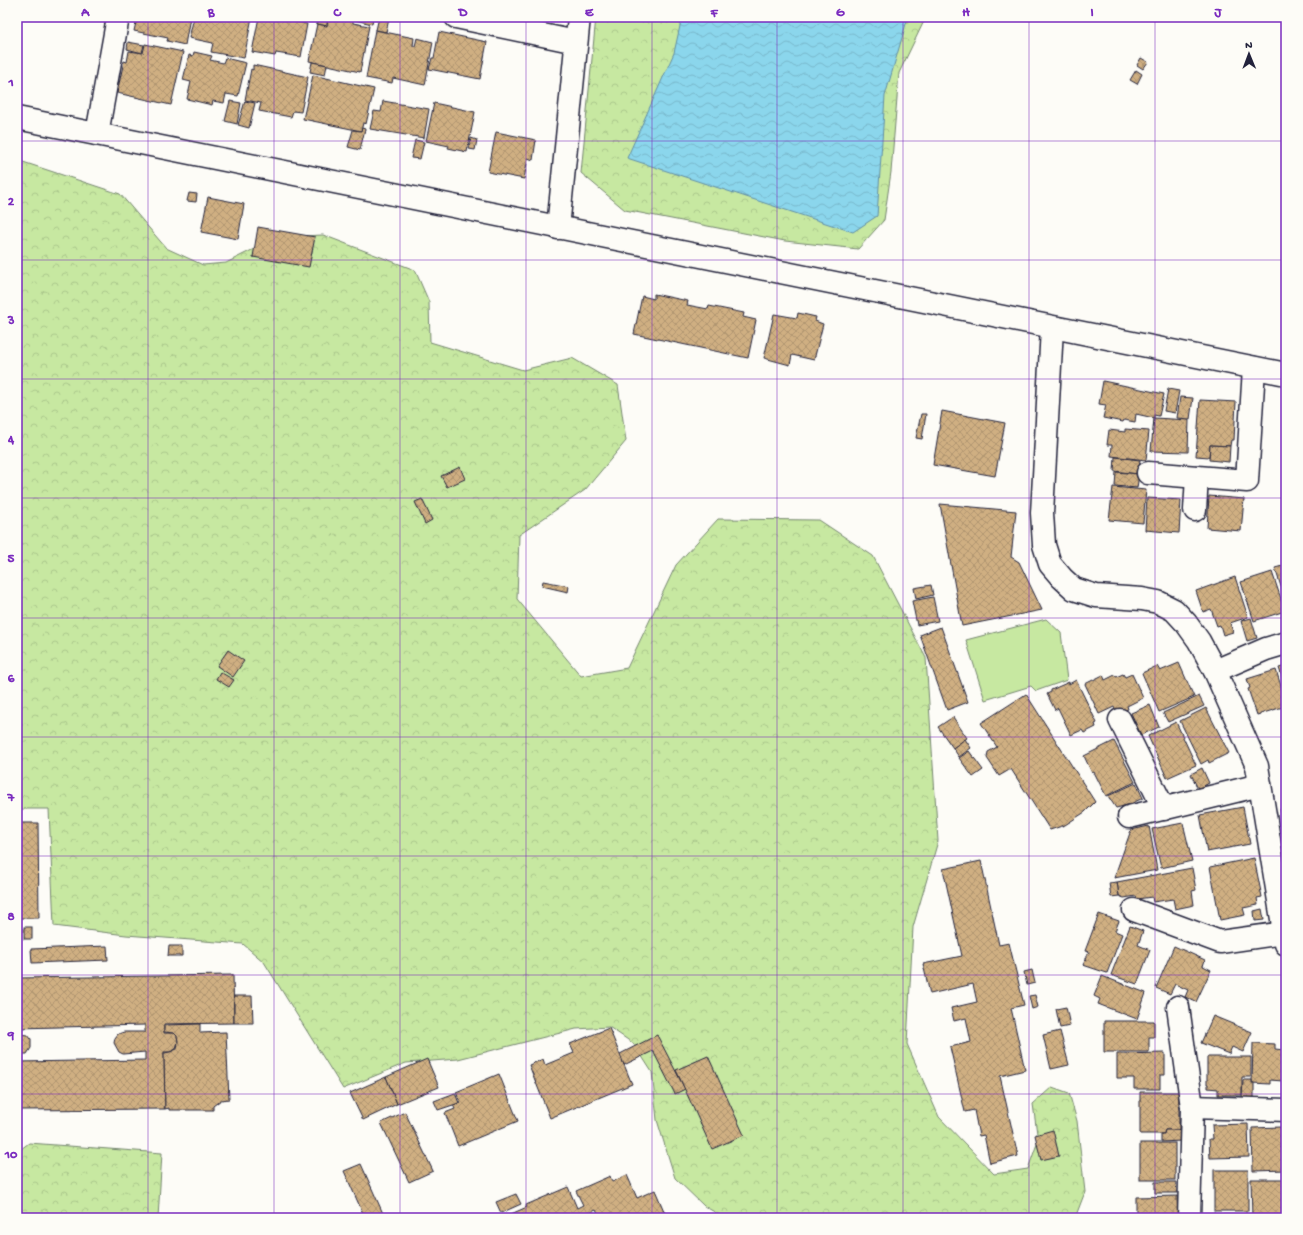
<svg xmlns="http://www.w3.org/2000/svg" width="1303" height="1235" font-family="'Gochi Hand',sans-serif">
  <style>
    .grass { fill: #c7e8a1; stroke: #74856e }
    .forest { fill: url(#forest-crowns); stroke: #74856e }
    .water { fill: url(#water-waves); stroke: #618ea5 }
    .building { fill: url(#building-cross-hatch); stroke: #22223b }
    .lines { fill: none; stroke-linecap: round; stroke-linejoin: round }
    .minor-casing { stroke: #22223b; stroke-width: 25 }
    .tertiary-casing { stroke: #22223b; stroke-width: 25 }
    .minor { stroke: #fdfcf7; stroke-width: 22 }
    .tertiary { stroke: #fdfcf7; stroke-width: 22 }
    .grid { fill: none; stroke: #7b2cbf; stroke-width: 1; stroke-opacity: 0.55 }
    .neatline { fill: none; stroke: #7b2cbf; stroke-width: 1.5 }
    .grid-label { font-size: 13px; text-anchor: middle; font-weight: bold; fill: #7b2cbf }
  </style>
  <defs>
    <pattern id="forest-crowns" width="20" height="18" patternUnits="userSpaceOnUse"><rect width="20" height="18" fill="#c7e8a1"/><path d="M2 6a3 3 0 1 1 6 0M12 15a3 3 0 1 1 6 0" fill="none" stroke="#abc78c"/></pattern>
    <pattern id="water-waves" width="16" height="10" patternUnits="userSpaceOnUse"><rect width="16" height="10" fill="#8bd6ec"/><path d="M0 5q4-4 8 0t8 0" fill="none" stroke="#78b7cb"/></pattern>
    <pattern id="building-cross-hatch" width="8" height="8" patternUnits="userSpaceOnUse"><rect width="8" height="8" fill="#cfaf82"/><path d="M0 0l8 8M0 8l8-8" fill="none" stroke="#b19671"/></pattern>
  </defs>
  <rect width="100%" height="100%" fill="#fdfcf7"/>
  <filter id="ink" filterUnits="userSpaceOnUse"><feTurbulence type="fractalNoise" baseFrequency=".025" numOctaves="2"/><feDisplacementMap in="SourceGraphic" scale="8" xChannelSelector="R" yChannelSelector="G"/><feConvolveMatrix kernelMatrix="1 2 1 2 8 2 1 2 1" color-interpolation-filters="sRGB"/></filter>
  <g filter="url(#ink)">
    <g class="grass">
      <path d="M 1046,619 L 1061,633 L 1067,680 L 1036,691 L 1031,686 L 985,700 L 966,640 Z"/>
      <path d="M 1286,808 L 1286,848 L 1280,809 Z"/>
    </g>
    <g class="forest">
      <path d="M 596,17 L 926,17 L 899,73 L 891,172 L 884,220 L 858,249 L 785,241 L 625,210 L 581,173 Z"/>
      <path d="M 17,160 L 120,194 L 166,248 L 203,265 L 226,263 L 278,237 L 323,235 L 415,270 L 429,302 L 430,342 L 523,370 L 572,358 L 618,385 L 626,441 L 585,490 L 519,535 L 517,599 L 581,676 L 627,668 L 676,565 L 718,519 L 819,520 L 873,556 L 926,658 L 938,841 L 913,927 L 907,1044 L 939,1117 L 994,1174 L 1028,1169 L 1038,1141 L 1033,1104 L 1052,1087 L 1069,1093 L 1077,1121 L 1085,1192 L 1075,1218 L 725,1218 L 704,1206 L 675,1178 L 657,1120 L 652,1072 L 634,1044 L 609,1027 L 576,1029 L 458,1059 L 406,1063 L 343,1089 L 264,962 L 243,944 L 126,935 L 54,926 L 49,809 L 17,809 Z"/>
      <path d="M 29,1143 L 162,1153 L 158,1218 L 17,1218 L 17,1152 Z"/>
    </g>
    <path class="water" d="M 682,17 L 908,17 L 885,96 L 877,216 L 853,232 L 627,158 L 674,53 Z"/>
    <g class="building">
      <path d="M 133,17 L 190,17 L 185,45 L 167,41 L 168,38 L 134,31 L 137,18 Z"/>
      <path d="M 194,17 L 252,17 L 244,58 L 211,52 L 213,43 L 189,38 Z"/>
      <path d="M 259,17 L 295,17 L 294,21 L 307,24 L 301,57 L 276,53 L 275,56 L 252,52 Z"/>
      <path d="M 318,17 L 328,17 L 327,26 L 317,24 Z"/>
      <path d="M 328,17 L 336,17 L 353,20 L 353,23 L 369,26 L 360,72 L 309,61 L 317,24 L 327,26 Z"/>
      <path d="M 354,17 L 373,17 L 372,24 L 355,20 L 355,18 L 354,18 Z"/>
      <path d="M 379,17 L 389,19 L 386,32 L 376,30 Z"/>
      <path d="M 375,30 L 414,38 L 413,46 L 415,46 L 417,38 L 433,42 L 425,85 L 393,78 L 392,83 L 366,78 Z"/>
      <path d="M 439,32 L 487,42 L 480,79 L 429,69 L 432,58 L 434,58 Z"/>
      <path d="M 128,42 L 144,45 L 142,53 L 127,49 Z"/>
      <path d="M 145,44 L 183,52 L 171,105 L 117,93 L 124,61 L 127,62 L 129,51 L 143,53 Z"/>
      <path d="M 194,52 L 212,56 L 210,60 L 223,63 L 225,58 L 246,63 L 238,96 L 226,94 L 224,103 L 213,101 L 212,105 L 187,99 L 191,82 L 183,80 L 189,55 L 193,56 Z"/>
      <path d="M 1141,58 L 1148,62 L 1143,69 L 1137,65 Z"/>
      <path d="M 312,62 L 327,65 L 325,75 L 310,72 Z"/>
      <path d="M 253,65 L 308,77 L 301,112 L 293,111 L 291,117 L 259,111 L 261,103 L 245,100 L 251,69 L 253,70 Z"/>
      <path d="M 1136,70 L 1142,74 L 1137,84 L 1130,80 Z"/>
      <path d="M 313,75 L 374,89 L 366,124 L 363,123 L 361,131 L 303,119 Z"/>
      <path d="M 230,101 L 241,103 L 237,124 L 225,121 Z"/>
      <path d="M 245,101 L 255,103 L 249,128 L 238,125 Z"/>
      <path d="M 383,101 L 429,109 L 424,138 L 370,129 L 374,111 L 381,112 Z"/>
      <path d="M 434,103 L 475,112 L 467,152 L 448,148 L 449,146 L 426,141 Z"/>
      <path d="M 362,128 L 365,129 L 360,150 L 348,147 L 353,130 L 361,131 Z"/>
      <path d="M 496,132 L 536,140 L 533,160 L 528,158 L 524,179 L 488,172 Z"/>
      <path d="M 471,138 L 477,140 L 475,150 L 469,149 Z"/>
      <path d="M 415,140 L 424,142 L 420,159 L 411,158 Z"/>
      <path d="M 189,193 L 197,194 L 196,202 L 187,201 Z"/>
      <path d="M 208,197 L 244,204 L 238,239 L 201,232 Z"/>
      <path d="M 258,227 L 315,237 L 309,267 L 253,257 Z"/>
      <path d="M 654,294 L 688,301 L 687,305 L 708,309 L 709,306 L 744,313 L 743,317 L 756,320 L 748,358 L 634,334 L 642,296 L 654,299 Z"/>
      <path d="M 798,313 L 816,317 L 815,321 L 823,324 L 814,360 L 792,355 L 790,365 L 764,358 L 774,314 L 797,318 Z"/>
      <path d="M 1103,381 L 1164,394 L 1159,416 L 1154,415 L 1154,418 L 1136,414 L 1135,422 L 1124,420 L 1123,422 L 1103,418 L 1106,405 L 1099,404 Z"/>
      <path d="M 1168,389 L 1179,391 L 1175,413 L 1164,411 Z"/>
      <path d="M 1180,397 L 1193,398 L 1190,419 L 1177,418 Z"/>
      <path d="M 1200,400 L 1236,402 L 1234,440 L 1231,440 L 1230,446 L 1210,445 L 1209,457 L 1196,456 Z"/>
      <path d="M 942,411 L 1005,423 L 995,476 L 933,465 Z"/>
      <path d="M 921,414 L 926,414 L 922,439 L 916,438 Z"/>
      <path d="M 1154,418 L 1189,420 L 1188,452 L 1151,451 Z"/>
      <path d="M 1125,429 L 1149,431 L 1146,460 L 1111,456 L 1112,445 L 1107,445 L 1109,430 L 1125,432 Z"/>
      <path d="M 1210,445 L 1230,446 L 1229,462 L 1209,460 Z"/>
      <path d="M 1115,457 L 1140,460 L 1138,474 L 1114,471 Z"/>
      <path d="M 460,467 L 465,479 L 447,487 L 441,476 Z"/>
      <path d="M 1116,472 L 1139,474 L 1137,488 L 1115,486 Z"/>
      <path d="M 1113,487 L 1146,490 L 1143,523 L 1109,520 Z"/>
      <path d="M 1209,496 L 1244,499 L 1241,531 L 1207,528 Z"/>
      <path d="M 1147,498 L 1181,500 L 1179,533 L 1145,530 Z"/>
      <path d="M 422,499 L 432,520 L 425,524 L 415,502 Z"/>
      <path d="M 940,504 L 1016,511 L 1011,557 L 1019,562 L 1042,610 L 962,626 Z"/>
      <path d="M 1286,565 L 1286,602 L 1275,568 Z"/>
      <path d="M 1272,572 L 1285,611 L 1254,621 L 1241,582 Z"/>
      <path d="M 1235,577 L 1248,617 L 1230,623 L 1233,632 L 1223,635 L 1220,625 L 1217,626 L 1211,609 L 1203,612 L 1196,591 Z"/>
      <path d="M 543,581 L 569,586 L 568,592 L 542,586 Z"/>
      <path d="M 931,585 L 933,595 L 916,599 L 914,588 Z"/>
      <path d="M 933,597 L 938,621 L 917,625 L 912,601 Z"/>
      <path d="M 1251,618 L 1257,638 L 1247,641 L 1241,621 Z"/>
      <path d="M 941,627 L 968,702 L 947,710 L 920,635 Z"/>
      <path d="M 228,650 L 244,661 L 233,677 L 217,666 Z"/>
      <path d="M 1179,663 L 1194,697 L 1159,712 L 1142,673 L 1157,666 L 1160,671 Z"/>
      <path d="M 1286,666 L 1286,689 L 1279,668 Z"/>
      <path d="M 1276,670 L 1286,702 L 1286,706 L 1257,715 L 1248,689 L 1250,688 L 1247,679 Z"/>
      <path d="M 220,672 L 234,680 L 229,687 L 216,679 Z"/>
      <path d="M 1123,674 L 1125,677 L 1132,674 L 1143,698 L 1127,706 L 1128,709 L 1117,714 L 1114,707 L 1099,714 L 1085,684 L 1103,675 L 1105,680 L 1115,675 L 1116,677 Z"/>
      <path d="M 1076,680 L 1097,723 L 1095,724 L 1096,727 L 1084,733 L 1082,730 L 1071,735 L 1058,708 L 1055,710 L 1047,694 L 1051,692 L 1051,690 L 1069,682 L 1069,684 Z"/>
      <path d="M 1026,694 L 1095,802 L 1085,812 L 1065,825 L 1050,830 L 1011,769 L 999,776 L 987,758 L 988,752 L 997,747 L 981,723 Z"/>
      <path d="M 1199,696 L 1204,706 L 1168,722 L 1163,713 Z"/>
      <path d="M 1150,705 L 1159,727 L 1141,735 L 1131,713 Z"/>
      <path d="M 1206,708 L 1229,753 L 1209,763 L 1208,760 L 1201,764 L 1180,721 Z"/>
      <path d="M 953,717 L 967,738 L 953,748 L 938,727 Z"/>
      <path d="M 1176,722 L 1196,765 L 1167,778 L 1148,736 Z"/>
      <path d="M 965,739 L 971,748 L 959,757 L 953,748 Z"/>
      <path d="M 1114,741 L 1135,782 L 1106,796 L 1094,772 L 1092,773 L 1084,756 Z"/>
      <path d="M 969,751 L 983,770 L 973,777 L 959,758 Z"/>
      <path d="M 1202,768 L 1209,783 L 1198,789 L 1191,774 Z"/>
      <path d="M 1136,783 L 1143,798 L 1128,805 L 1116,808 L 1108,796 Z"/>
      <path d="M 1243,807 L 1250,844 L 1207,852 L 1200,815 Z"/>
      <path d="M 17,823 L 38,823 L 39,918 L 17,918 Z"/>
      <path d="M 1183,823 L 1192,861 L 1161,868 L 1152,829 Z"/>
      <path d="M 1149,826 L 1157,870 L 1114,878 L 1131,830 Z"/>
      <path d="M 1254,858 L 1262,897 L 1257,898 L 1258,905 L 1243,908 L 1245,915 L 1220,920 L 1210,867 Z"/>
      <path d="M 981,861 L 999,945 L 1009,943 L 1024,1005 L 1011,1008 L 1025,1070 L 1000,1076 L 1018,1156 L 990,1163 L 984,1135 L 979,1136 L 974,1110 L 965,1112 L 950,1047 L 971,1042 L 966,1018 L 954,1021 L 951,1008 L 977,1002 L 973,984 L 930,994 L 923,964 L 962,956 L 943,869 Z"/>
      <path d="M 1192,868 L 1196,890 L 1192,891 L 1194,905 L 1175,909 L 1173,899 L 1153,902 L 1152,897 L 1137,899 L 1136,896 L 1124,898 L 1119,896 L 1117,882 Z"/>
      <path d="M 1117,882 L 1119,896 L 1111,897 L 1109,883 Z"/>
      <path d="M 1262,909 L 1264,920 L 1255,921 L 1254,911 Z"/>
      <path d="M 1099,914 L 1119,921 L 1115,931 L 1122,934 L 1107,973 L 1083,965 L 1089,952 L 1085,951 Z"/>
      <path d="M 1130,926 L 1143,931 L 1138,945 L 1150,950 L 1137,984 L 1111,975 Z"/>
      <rect x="24" y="927" width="8" height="12"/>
      <path d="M 107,946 L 108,960 L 32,963 L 31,949 Z"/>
      <path d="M 169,946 L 182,946 L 182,956 L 168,956 Z"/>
      <path d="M 1174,946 L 1205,960 L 1203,966 L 1211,970 L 1196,1002 L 1185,997 L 1188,990 L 1175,984 L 1170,994 L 1156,988 Z"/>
      <path d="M 1032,970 L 1035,983 L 1027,985 L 1024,972 Z"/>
      <path d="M 233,975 L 234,1023 L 164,1024 L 164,1033 L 174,1033 L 177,1036 L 178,1041 L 176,1049 L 170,1052 L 164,1052 L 165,1109 L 17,1110 L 17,1062 L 145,1060 L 145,1052 L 123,1054 L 119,1052 L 114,1043 L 115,1038 L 118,1034 L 124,1032 L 145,1032 L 145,1025 L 17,1028 L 17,978 Z"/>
      <path d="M 1102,976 L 1146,993 L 1137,1019 L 1098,1004 L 1100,999 L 1094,996 Z"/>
      <path d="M 1035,995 L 1038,1007 L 1032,1009 L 1029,996 Z"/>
      <path d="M 234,996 L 252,996 L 253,1023 L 234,1023 Z"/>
      <path d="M 1066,1007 L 1070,1026 L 1060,1028 L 1056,1009 Z"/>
      <path d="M 1213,1016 L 1252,1032 L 1243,1052 L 1232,1047 L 1229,1054 L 1201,1043 Z"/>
      <path d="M 1104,1021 L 1154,1021 L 1154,1037 L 1149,1037 L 1149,1052 L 1104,1052 Z"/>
      <path d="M 200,1024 L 200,1033 L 226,1032 L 229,1099 L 221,1100 L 213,1106 L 213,1110 L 169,1110 L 169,1108 L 165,1109 L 164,1053 L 170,1052 L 177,1049 L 178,1041 L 177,1036 L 174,1033 L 164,1032 L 164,1025 Z"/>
      <path d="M 609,1028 L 632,1084 L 550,1118 L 529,1065 L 543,1059 L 545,1065 L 574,1053 L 570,1044 Z"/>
      <path d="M 1060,1031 L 1069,1065 L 1051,1069 L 1043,1035 Z"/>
      <path d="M 17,1034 L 28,1035 L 31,1039 L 31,1048 L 27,1054 L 17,1054 Z"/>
      <path d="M 657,1035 L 685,1089 L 675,1094 L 653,1051 L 624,1065 L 620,1054 Z"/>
      <path d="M 1253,1043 L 1275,1044 L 1275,1049 L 1284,1050 L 1283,1081 L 1270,1080 L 1270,1084 L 1252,1083 Z"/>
      <path d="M 1165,1053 L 1165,1075 L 1160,1075 L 1160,1089 L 1134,1089 L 1134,1078 L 1117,1078 L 1117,1054 Z"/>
      <path d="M 708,1056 L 744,1135 L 712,1149 L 676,1070 Z"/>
      <path d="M 1207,1057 L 1251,1057 L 1251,1077 L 1242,1077 L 1242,1095 L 1218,1095 L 1218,1089 L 1208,1088 L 1208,1084 L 1207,1084 Z"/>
      <path d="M 427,1059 L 439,1087 L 397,1104 L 386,1077 Z"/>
      <path d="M 499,1074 L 518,1121 L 458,1146 L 445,1113 L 455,1109 L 453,1105 L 460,1102 L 456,1092 Z"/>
      <path d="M 386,1077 L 397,1104 L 363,1120 L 350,1093 Z"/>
      <path d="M 1243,1080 L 1252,1080 L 1252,1083 L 1254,1083 L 1254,1098 L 1242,1098 Z"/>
      <path d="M 1140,1092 L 1179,1092 L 1179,1130 L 1165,1130 L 1164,1134 L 1140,1134 Z"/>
      <path d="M 455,1093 L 459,1103 L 438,1110 L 434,1101 Z"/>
      <path d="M 405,1112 L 433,1171 L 409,1182 L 381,1123 Z"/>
      <path d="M 1248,1124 L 1249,1157 L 1210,1158 L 1209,1139 L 1213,1139 L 1212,1125 Z"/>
      <path d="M 1281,1127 L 1281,1148 L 1286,1147 L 1286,1170 L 1253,1171 L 1252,1128 Z"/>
      <path d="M 1179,1129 L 1182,1129 L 1181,1141 L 1161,1142 L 1161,1134 L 1164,1134 L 1165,1130 L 1179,1130 Z"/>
      <path d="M 1053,1130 L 1059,1156 L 1041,1160 L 1035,1135 Z"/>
      <rect x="1140" y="1143" width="35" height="37"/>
      <path d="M 361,1164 L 385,1218 L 365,1218 L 344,1171 Z"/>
      <rect x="1214" y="1170" width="34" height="41"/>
      <path d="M 627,1175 L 637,1198 L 655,1190 L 667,1218 L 600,1218 L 596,1210 L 583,1216 L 583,1218 L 502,1218 L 527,1207 L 526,1205 L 568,1187 L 577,1208 L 583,1205 L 576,1191 L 610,1176 L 612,1182 Z"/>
      <path d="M 1251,1179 L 1286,1179 L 1286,1218 L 1252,1218 Z"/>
      <path d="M 1155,1182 L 1176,1182 L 1177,1193 L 1155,1193 Z"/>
      <path d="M 516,1194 L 521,1204 L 501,1213 L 496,1202 Z"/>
      <path d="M 1177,1196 L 1178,1218 L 1136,1218 L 1136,1197 Z"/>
      <rect x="1213" y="1215" width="33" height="3"/>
    </g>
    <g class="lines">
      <defs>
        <g id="minor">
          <path d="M 456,17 L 576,42"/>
          <path d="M 97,134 L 118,17"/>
          <path d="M 558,228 L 579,17"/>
          <path d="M 1148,473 L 1247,481 L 1254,368"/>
          <path d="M 1195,510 L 1197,477"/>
          <path d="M 1215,671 L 1266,649 L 1286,643"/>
          <path d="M 1120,720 L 1164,809"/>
          <path d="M 1129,817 L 1260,785"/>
          <path d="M 1134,910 L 1220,942 L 1284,933"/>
          <path d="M 1178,1007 L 1192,1107 L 1189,1218"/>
          <path d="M 1192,1107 L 1286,1110"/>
        </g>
        <g id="tertiary">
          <path d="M 17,118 L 1286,374"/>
          <path d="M 1052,328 L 1042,513 L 1044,545 L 1050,564 L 1062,578 L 1074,589 L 1096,596 L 1142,599 L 1158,602 L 1174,610 L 1186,623 L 1199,641 L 1215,671 L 1257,766 L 1286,944"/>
        </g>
      </defs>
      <use href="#minor" class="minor-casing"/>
      <use href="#tertiary" class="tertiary-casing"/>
      <use href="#minor" class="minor"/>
      <use href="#tertiary" class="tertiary"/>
    </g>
  </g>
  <path class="grid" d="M 148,17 L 148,1218M 274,17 L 274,1218M 400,17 L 400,1218M 526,17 L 526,1218M 652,17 L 652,1218M 777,17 L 777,1218M 903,17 L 903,1218M 1029,17 L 1029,1218M 1155,17 L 1155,1218M 17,141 L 1286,141M 17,260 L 1286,260M 17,379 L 1286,379M 17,498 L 1286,498M 17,618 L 1286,618M 17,737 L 1286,737M 17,856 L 1286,856M 17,975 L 1286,975M 17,1094 L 1286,1094"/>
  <rect width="1303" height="1235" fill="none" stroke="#fdfcf7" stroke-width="44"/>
  <g transform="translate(1249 54) rotate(359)" stroke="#fdfcf7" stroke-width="3" paint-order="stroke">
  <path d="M0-3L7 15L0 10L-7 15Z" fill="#22223b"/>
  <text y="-6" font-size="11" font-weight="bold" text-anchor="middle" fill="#22223b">N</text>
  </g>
  <rect x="22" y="22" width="1259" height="1191" class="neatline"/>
  <g class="grid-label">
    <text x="85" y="16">A</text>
    <text x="211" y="16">B</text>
    <text x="337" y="16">C</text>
    <text x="463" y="16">D</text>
    <text x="589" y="16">E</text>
    <text x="714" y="16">F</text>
    <text x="840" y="16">G</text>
    <text x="966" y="16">H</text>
    <text x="1092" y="16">I</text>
    <text x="1218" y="16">J</text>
    <text x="11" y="86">1</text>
    <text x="11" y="205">2</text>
    <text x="11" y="324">3</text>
    <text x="11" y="443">4</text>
    <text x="11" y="562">5</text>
    <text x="11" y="682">6</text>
    <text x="11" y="801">7</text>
    <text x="11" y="920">8</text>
    <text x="11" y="1039">9</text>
    <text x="11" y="1158">10</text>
  </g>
</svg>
